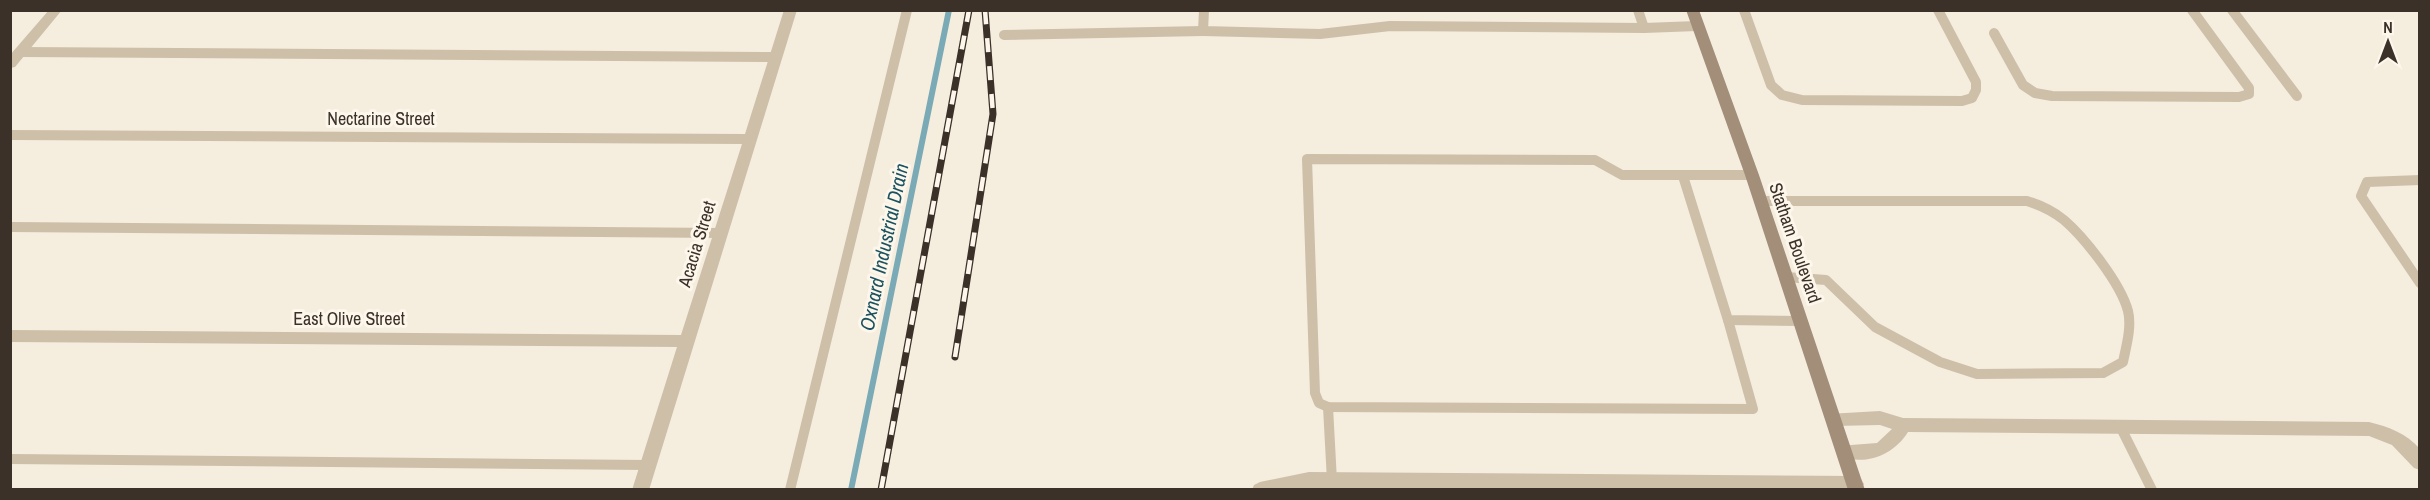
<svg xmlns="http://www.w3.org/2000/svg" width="2430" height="500" font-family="'Archivo Narrow',sans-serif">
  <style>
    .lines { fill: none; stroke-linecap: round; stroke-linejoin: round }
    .stream { stroke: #7aaab5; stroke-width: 6 }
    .lane { stroke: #cebfa8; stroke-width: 10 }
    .street { fill: #cebfa8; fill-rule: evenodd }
    .secondary { fill: #a28e79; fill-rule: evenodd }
    .rail-casing { stroke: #3b3129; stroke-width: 7 }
    .rail { stroke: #fcf6eb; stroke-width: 4.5; stroke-dasharray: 14; stroke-linecap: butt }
    .labels { text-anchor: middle; stroke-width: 6; stroke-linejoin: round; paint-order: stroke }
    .street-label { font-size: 18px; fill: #3b3129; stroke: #fcf6eb }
    .water-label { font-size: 20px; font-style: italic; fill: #1a5260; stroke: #fcf6eb }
  </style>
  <rect width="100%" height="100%" fill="#f5edde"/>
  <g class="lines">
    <path class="stream" d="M 851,490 L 949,10"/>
    <g class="lane">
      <path d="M 1204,10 L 1203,31 L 1320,34 L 1390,26 L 1644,28 L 1697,26"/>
      <path d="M 1638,10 L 1644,28"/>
      <path d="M 1744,10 L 1771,85 L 1782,95 L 1802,100 L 1962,101 L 1972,98 L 1976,90 L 1976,82 L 1938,10"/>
      <path d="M 2232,10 L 2297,96"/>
      <path d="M 1994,33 L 2023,85 L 2035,93 L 2052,96 L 2239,97 L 2249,94 L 2249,88 L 2192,10"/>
      <path d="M 1004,35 L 1203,31"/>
      <path d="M 21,52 L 776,57"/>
      <path d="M 1683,176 L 1728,320 L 1801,321"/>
      <path d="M 2420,180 L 2367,182 L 2361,196 L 2420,283"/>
      <path d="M 1761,201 L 2027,201 C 2040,205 2053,211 2064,220 C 2085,238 2121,284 2128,311 C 2132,327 2126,347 2123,362 L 2103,373 L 1977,374 L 1940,362 L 1875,327 L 1826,280 L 1786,277"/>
      <path d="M 10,227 L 721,233"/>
      <path d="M 1728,320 L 1753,409 L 1328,407 L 1319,403 L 1315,393 L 1307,159 L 1595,160 L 1622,175 L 1752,175"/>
      <path d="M 1328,407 L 1332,481"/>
      <path d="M 2121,428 L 2152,490"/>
      <path d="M 10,459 L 647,465"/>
      <path d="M 790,490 L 907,10"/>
    </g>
    <g class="street">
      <path d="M 49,10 L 62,10 L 15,67 L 10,68 L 10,55 Z"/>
      <path d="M 784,10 L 797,10 L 649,490 L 632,490 L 677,347 L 10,342 L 10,330 L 681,335 L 742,144 L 10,140 L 10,130 L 745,134 Z"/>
      <path d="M 1880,411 L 1903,418 L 2369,422 C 2389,427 2406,433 2420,449 L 2420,470 L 2414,468 L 2392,445 L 2369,436 L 1908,432 C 1893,456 1865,466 1838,456 L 1836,451 L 1838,446 L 1877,443 L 1892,429 L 1880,425 L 1834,426 L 1828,424 L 1826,419 L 1828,414 Z"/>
      <path d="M 1309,472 L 1855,476 L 1861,479 L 1864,484 L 1861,490 L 1309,488 L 1252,490 L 1254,485 L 1260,482 Z"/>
    </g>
    <path class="secondary" d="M 1686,10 L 1699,10 L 1759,175 L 1865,490 L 1848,490 L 1745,175 Z"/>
    <defs>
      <g id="rail">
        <path d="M 955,357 L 993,114 L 985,10"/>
        <path d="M 881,490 L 969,10"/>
      </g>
    </defs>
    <use href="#rail" class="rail-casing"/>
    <use href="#rail" class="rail"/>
  </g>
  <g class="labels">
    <g class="street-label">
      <text x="381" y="125">Nectarine Street</text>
      <text transform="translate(1795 243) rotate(71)" y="6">Statham Boulevard</text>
      <text transform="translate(697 244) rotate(-73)" y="6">Acacia Street</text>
      <text x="349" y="325">East Olive Street</text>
    </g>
    <g class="water-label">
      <text transform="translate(884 247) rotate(-78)" y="7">Oxnard Industrial Drain</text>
    </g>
  </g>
  <rect width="2430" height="500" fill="none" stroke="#3b3129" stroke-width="24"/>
  <g transform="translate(2388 42)" stroke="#fcf6eb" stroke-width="4.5" paint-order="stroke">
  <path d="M0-4.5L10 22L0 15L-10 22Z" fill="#3b3129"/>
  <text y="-9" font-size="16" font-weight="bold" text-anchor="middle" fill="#3b3129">N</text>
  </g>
</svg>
